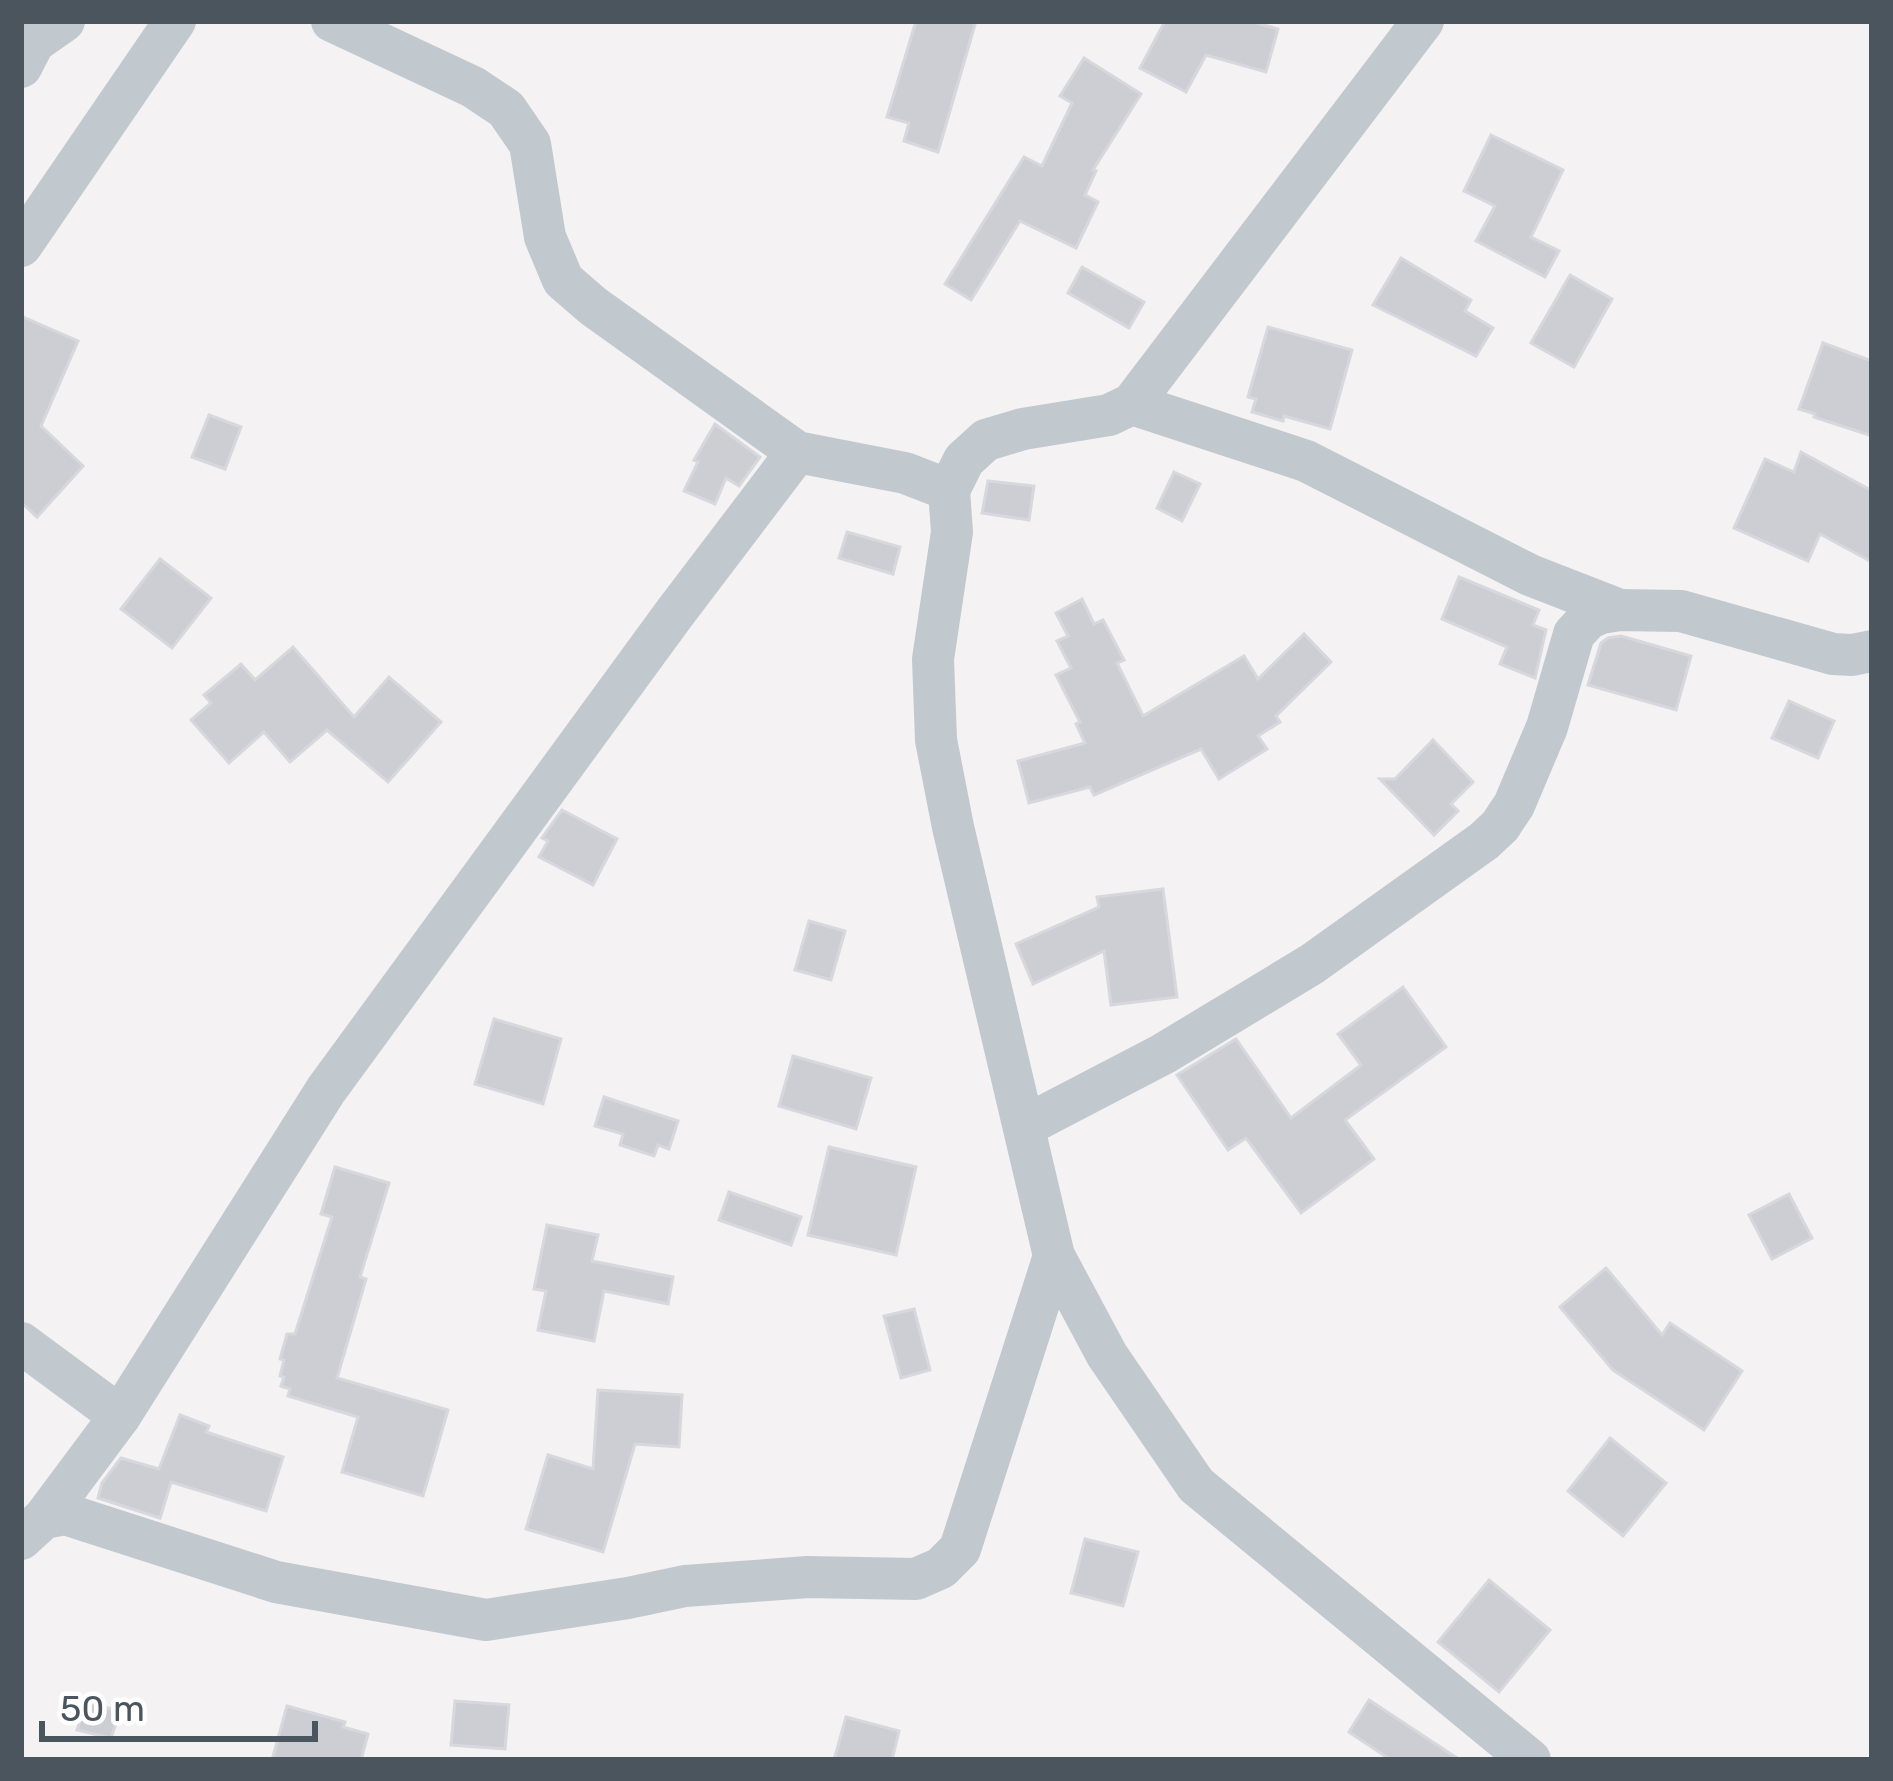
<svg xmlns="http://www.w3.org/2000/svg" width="1893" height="1781" font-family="Rubik,sans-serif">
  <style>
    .building { fill: #ccced4; stroke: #d6d8dd; stroke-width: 3 }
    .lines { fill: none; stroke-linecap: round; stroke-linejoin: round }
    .minor { stroke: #c1c9cf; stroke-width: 42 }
  </style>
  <rect width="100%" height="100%" fill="#f4f2f2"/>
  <g class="building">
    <path d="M 916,21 L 976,21 L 938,152 L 904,141 L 909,123 L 887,117 Z"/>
    <path d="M 1165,21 L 1249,21 L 1278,29 L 1266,72 L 1206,55 L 1186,92 L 1140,68 Z"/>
    <path d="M 1084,58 L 1141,94 L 1093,170 L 1096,171 L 1085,195 L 1098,202 L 1076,248 L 1020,221 L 971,300 L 945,284 L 1024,157 L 1042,166 L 1072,103 L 1060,96 Z"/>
    <path d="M 1491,135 L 1563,170 L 1531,237 L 1559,251 L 1545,277 L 1476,241 L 1495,206 L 1464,191 Z"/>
    <path d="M 1401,258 L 1471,300 L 1465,311 L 1493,328 L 1476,356 L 1373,305 Z"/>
    <path d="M 1082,267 L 1144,302 L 1129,328 L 1068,293 Z"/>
    <path d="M 1570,275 L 1612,299 L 1574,367 L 1531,343 Z"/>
    <path d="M 21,316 L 78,341 L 41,426 L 83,466 L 37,517 L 21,502 Z"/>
    <path d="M 1268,327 L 1352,350 L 1330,429 L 1284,416 L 1283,421 L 1252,412 L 1256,399 L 1248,397 Z"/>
    <path d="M 1823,343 L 1872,361 L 1872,436 L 1814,417 L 1815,414 L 1799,409 Z"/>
    <path d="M 209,415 L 241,427 L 225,469 L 192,457 Z"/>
    <path d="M 715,424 L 760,457 L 739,486 L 726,478 L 715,504 L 684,491 L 698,462 L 694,460 Z"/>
    <path d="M 1801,452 L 1872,491 L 1872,562 L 1820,534 L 1808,561 L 1734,528 L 1765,459 L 1794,472 Z"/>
    <path d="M 1174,472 L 1200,484 L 1182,521 L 1157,508 Z"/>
    <path d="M 988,481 L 1034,486 L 1029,520 L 982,513 Z"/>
    <path d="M 847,532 L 900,547 L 893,574 L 839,558 Z"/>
    <path d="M 160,559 L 211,598 L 172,648 L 121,609 Z"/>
    <path d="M 1459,577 L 1539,610 L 1533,625 L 1546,630 L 1535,678 L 1500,664 L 1507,647 L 1442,619 Z"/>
    <path d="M 1082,599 L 1094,624 L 1103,620 L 1124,660 L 1117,663 L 1143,716 L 1244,656 L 1258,679 L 1304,634 L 1331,662 L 1276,716 L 1280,722 L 1258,736 L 1267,749 L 1219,779 L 1201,749 L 1094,795 L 1090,787 L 1029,803 L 1018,761 L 1085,743 L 1076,724 L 1080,722 L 1056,675 L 1071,668 L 1057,641 L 1068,636 L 1056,613 Z"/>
    <path d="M 1621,636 L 1691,656 L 1676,710 L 1588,685 L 1601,643 L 1608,638 Z"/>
    <path d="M 293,647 L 354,717 L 389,677 L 441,722 L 388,782 L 327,730 L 290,762 L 264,732 L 229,763 L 191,720 L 211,703 L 204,695 L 241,664 L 255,680 Z"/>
    <path d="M 1789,701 L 1834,721 L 1818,758 L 1772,738 Z"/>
    <path d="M 1433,740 L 1473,782 L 1451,804 L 1458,811 L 1434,835 L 1380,779 L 1395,779 Z"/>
    <path d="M 562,810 L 617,839 L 593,885 L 539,857 L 548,841 L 542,838 Z"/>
    <path d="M 1163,889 L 1177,997 L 1111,1005 L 1104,951 L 1033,984 L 1016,944 L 1099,907 L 1097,897 Z"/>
    <path d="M 809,921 L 845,931 L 831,980 L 795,970 Z"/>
    <path d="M 1403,987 L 1446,1047 L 1345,1120 L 1374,1159 L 1301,1213 L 1246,1138 L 1228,1150 L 1177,1075 L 1236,1039 L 1291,1118 L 1361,1065 L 1338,1034 Z"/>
    <path d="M 494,1019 L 561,1039 L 543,1104 L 475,1084 Z"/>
    <path d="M 793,1056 L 871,1078 L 856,1129 L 779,1106 Z"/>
    <path d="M 604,1097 L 678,1121 L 669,1149 L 658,1145 L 654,1156 L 620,1145 L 623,1134 L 595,1126 Z"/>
    <path d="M 829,1147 L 916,1167 L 896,1255 L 808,1235 Z"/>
    <path d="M 335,1167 L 389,1183 L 360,1277 L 366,1279 L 337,1378 L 448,1410 L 423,1496 L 342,1472 L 358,1417 L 288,1396 L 290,1389 L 281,1386 L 284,1377 L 280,1376 L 284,1360 L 280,1359 L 287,1334 L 295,1334 L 332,1217 L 321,1214 Z"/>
    <path d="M 729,1192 L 801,1217 L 791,1245 L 719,1220 Z"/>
    <path d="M 1789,1194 L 1812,1238 L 1772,1259 L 1749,1215 Z"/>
    <path d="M 547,1225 L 598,1235 L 592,1261 L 673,1277 L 668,1304 L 604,1291 L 594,1341 L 538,1330 L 546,1291 L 534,1289 Z"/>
    <path d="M 1606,1268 L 1662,1335 L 1670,1323 L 1742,1371 L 1704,1430 L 1613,1370 L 1560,1307 Z"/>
    <path d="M 914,1309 L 930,1370 L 901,1378 L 884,1316 Z"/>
    <path d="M 598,1390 L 682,1395 L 679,1447 L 635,1444 L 603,1552 L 526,1529 L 548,1455 L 593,1469 Z"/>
    <path d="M 180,1415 L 209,1426 L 206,1432 L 283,1457 L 266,1511 L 171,1482 L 160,1518 L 98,1498 L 102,1483 L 121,1458 L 159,1469 Z"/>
    <path d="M 1610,1438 L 1666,1483 L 1623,1536 L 1568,1491 Z"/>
    <path d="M 1085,1539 L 1138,1552 L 1123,1606 L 1071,1593 Z"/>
    <path d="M 1489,1580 L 1550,1630 L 1499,1692 L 1438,1642 Z"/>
    <path d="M 1369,1700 L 1460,1760 L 1391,1760 L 1349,1732 Z"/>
    <path d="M 87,1701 L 120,1712 L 111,1738 L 77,1730 Z"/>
    <path d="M 455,1701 L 509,1705 L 505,1749 L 451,1745 Z"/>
    <path d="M 287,1706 L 345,1722 L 343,1727 L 368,1734 L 361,1760 L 272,1760 Z"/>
    <path d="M 846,1717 L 899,1731 L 892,1760 L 834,1760 Z"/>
  </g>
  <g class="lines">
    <g class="minor">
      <path d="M 332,21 L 473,87 L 506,109 L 530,144 L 545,237 L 563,280 L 593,306 L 797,452 L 905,473 L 949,490 L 952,532 L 933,659 L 936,740 L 953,827 L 1054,1256 L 1107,1355 L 1196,1485 L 1530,1760"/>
      <path d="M 21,67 L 34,42 L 64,21"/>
      <path d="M 21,246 L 175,21"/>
      <path d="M 1132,404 L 1306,461 L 1530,575 L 1620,610"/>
      <path d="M 949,490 L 964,460 L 986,440 L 1023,429 L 1109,415 L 1132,404 L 1423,21"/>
      <path d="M 1025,1126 L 1163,1054 L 1312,964 L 1484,841 L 1500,826 L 1514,805 L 1547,727 L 1574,634 L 1588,619 L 1601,613 L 1620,610 L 1681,611 L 1833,654 L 1852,655 L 1872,651"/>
      <path d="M 21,1343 L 120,1416"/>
      <path d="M 44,1518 L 120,1416 L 326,1090 L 674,614 L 797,452"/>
      <path d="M 21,1539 L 44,1518 L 65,1514 L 276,1582 L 486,1620 L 628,1598 L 685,1586 L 808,1577 L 916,1579 L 941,1568 L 960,1549 L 1054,1256"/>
    </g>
  </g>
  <rect width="1893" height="1781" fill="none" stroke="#4b555e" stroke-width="48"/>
  <path d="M42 1721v18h273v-18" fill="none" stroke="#4b555e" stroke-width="6"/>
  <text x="60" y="1721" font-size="36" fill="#4b555e" stroke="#ffffff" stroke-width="9" paint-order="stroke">50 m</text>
</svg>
